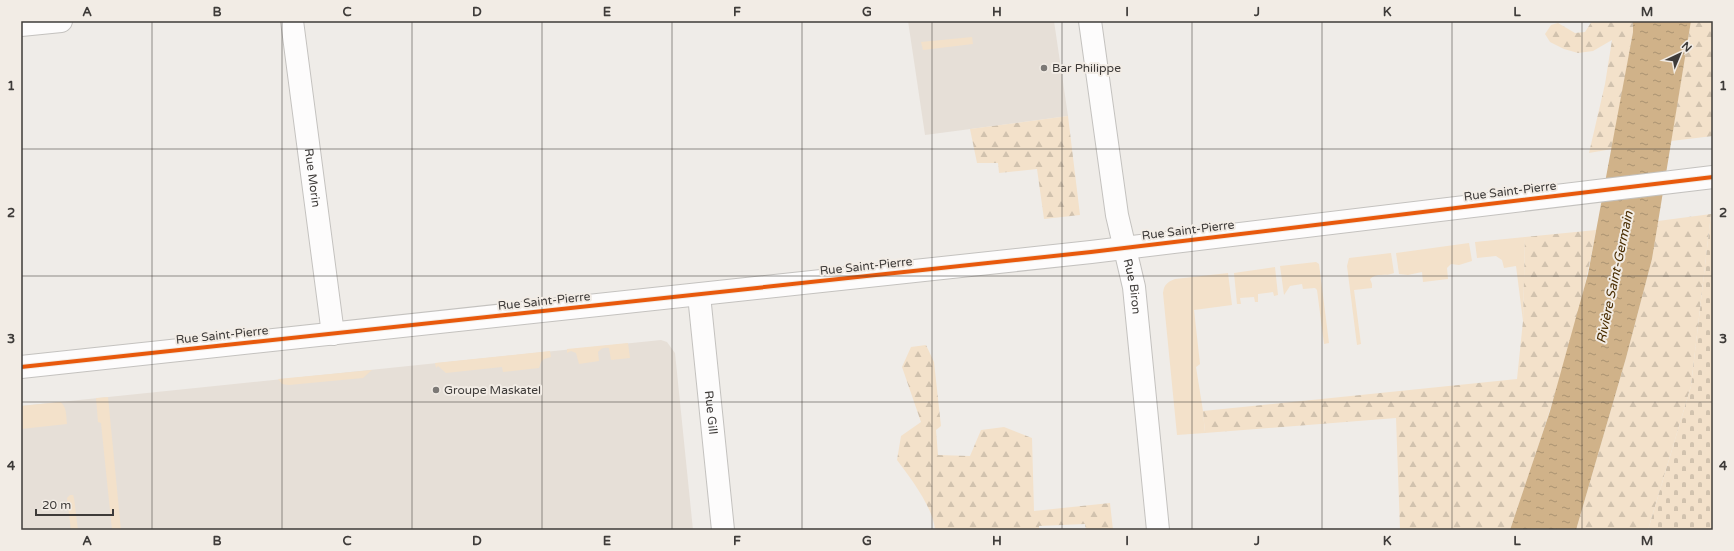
<svg xmlns="http://www.w3.org/2000/svg" width="1734" height="551" font-family="'Varela Round',sans-serif">
  <style>
    .built { fill: #e6dfd7 }
    .grass { fill: #f3e1ca }
    .forest { fill: url(#forest-firs) }
    .cemetery { fill: url(#cemetery-stones) }
    .water { fill: url(#water-ripples) }
    .lines { fill: none; stroke-linecap: round; stroke-linejoin: round }
    .street-casing { stroke: #c4c2bf; stroke-width: 24 }
    .primary-casing { stroke: #c4c2bf; stroke-width: 24 }
    .street { stroke: #fdfcfc; stroke-width: 22 }
    .primary { stroke: #fdfcfc; stroke-width: 22 }
    .cycleway-casing { stroke: #f2ece5; stroke-width: 6 }
    .cycleway { stroke: #e8590c; stroke-width: 4 }
    .grid { fill: none; stroke: #3e3b39; stroke-width: 1; stroke-opacity: 0.55 }
    .poi-dot { fill: #7c7976; stroke: #f2ece5; stroke-width: 1.5 }
    .labels { text-anchor: middle; stroke-width: 4; stroke-linejoin: round; paint-order: stroke }
    .poi-label { font-size: 12px; fill: #3e3b39; stroke: #f2ece5; text-anchor: start }
    .street-label { font-size: 12px; fill: #3e3b39; stroke: #f2ece5 }
    .water-label { font-size: 13px; font-style: italic; fill: #4a2d00; stroke: #f2ece5 }
    .neatline { fill: none; stroke: #3e3b39; stroke-width: 1.5 }
    .grid-label { font-size: 13px; text-anchor: middle; font-weight: bold; fill: #3e3b39 }
  </style>
  <defs>
    <pattern id="forest-firs" width="22" height="20" patternUnits="userSpaceOnUse"><rect width="22" height="20" fill="#f3e1ca"/><path d="M5 1l3.5 6h-7zM16 11l3.5 6h-7z" fill="#d1c2ae"/></pattern>
    <pattern id="cemetery-stones" width="16" height="16" patternUnits="userSpaceOnUse"><rect width="16" height="16" fill="#f3e1ca"/><path d="M2 7V4a2 2 0 0 1 4 0v3zM10 15v-3a2 2 0 0 1 4 0v3z" fill="#d1c2ae"/></pattern>
    <pattern id="water-ripples" width="26" height="14" patternUnits="userSpaceOnUse"><rect width="26" height="14" fill="#d0b289"/><path d="M2 4q2-2 4 0t4 0M15 11q2-2 4 0t4 0" fill="none" stroke="#aa9271"/></pattern>
  </defs>
  <rect width="100%" height="100%" fill="#efece8"/>
  <g class="built">
    <path d="M 908,21 L 1054,21 L 1068,116 L 925,135 Z"/>
    <path d="M 661,340 L 667,342 L 675,353 L 693,530 L 21,530 L 21,406 Z"/>
  </g>
  <g class="grass">
    <path d="M 972,37 L 973,44 L 923,50 L 921,42 Z"/>
    <path d="M 1525,237 L 1523,321 L 1516,266 L 1504,268 L 1502,260 L 1496,256 L 1477,258 L 1475,242 Z"/>
    <path d="M 1469,243 L 1472,261 L 1459,265 L 1451,264 L 1447,268 L 1448,279 L 1423,282 L 1422,272 L 1408,275 L 1399,274 L 1396,253 Z"/>
    <path d="M 1391,253 L 1394,273 C 1386,277 1376,272 1370,279 L 1372,284 L 1372,288 L 1354,290 L 1361,344 L 1357,345 L 1347,266 L 1349,258 Z"/>
    <path d="M 1316,262 L 1319,264 L 1329,343 L 1324,344 L 1317,290 L 1315,288 L 1303,289 L 1302,284 L 1290,286 L 1284,295 L 1280,266 Z"/>
    <path d="M 1275,267 L 1278,295 L 1274,296 L 1273,292 L 1258,294 L 1258,302 L 1255,302 L 1254,297 L 1240,298 L 1241,304 L 1237,304 L 1234,273 Z"/>
    <path d="M 1228,273 L 1232,305 L 1194,310 L 1200,364 L 1196,367 L 1203,411 L 1205,433 L 1177,435 L 1163,293 C 1164,285 1167,282 1175,279 Z"/>
    <path d="M 628,343 L 630,358 L 611,360 L 609,348 C 604,347 601,348 598,352 L 599,361 L 579,364 L 576,353 L 571,351 L 567,353 L 567,349 Z"/>
    <path d="M 550,351 L 551,357 L 544,359 L 541,362 L 539,368 L 503,372 L 502,367 L 446,373 L 438,366 L 436,368 L 435,363 Z"/>
    <path d="M 372,370 L 363,378 L 289,385 L 282,384 L 278,379 Z"/>
    <path d="M 108,397 L 121,530 L 112,530 L 101,423 L 98,422 L 96,398 Z"/>
    <path d="M 60,402 C 67,406 66,416 67,424 L 21,429 L 21,406 Z"/>
    <path d="M 70,495 L 73,495 L 74,498 L 78,530 L 71,530 L 67,498 Z"/>
  </g>
  <g class="forest">
    <path d="M 1592,21 L 1633,21 L 1633,32 L 1612,149 L 1589,153 L 1605,84 L 1612,40 L 1593,51 L 1578,53 L 1564,49 L 1550,42 L 1545,34 L 1551,25 L 1558,23 L 1575,33 L 1585,32 Z"/>
    <path d="M 1691,21 L 1713,21 L 1713,136 L 1671,141 Z"/>
    <path d="M 1068,116 L 1080,215 L 1044,219 L 1037,169 L 999,173 L 998,163 L 977,163 L 970,129 Z"/>
    <path d="M 1711,214 L 1691,386 L 1648,530 L 1576,530 L 1626,358 L 1652,259 L 1658,221 Z"/>
    <path d="M 1596,230 C 1578,333 1543,432 1510,530 L 1400,530 L 1396,418 L 1205,433 L 1203,411 L 1517,379 L 1523,321 L 1525,237 Z"/>
    <path d="M 926,345 L 934,362 L 941,426 L 936,430 L 938,455 L 970,456 L 981,430 L 1004,427 L 1032,438 L 1034,511 L 1110,503 L 1113,530 L 1086,530 L 1085,524 L 1039,526 L 1039,530 L 935,530 C 934,509 910,477 897,460 L 901,436 L 921,422 L 902,367 L 911,347 Z"/>
  </g>
  <path class="cemetery" d="M 1711,214 L 1713,214 L 1713,530 L 1648,530 L 1691,386 Z"/>
  <path class="water" d="M 1633,21 L 1691,21 L 1652,259 L 1626,358 L 1576,530 L 1510,530 L 1550,411 L 1588,274 L 1633,32 Z"/>
  <g class="lines">
    <defs>
      <g id="street">
        <path id="s1" d="M 292,21 L 333,334"/>
        <path id="s2" d="M 1090,21 L 1117,215 L 1134,287 L 1158,530"/>
        <path d="M 21,25 L 61,21"/>
        <path id="s3" d="M 699,295 L 723,530"/>
      </g>
      <path id="primary" d="M 21,367 L 1091,252 L 1713,177"/>
    </defs>
    <use href="#street" class="street-casing"/>
    <use href="#primary" class="primary-casing"/>
    <use href="#street" class="street"/>
    <use href="#primary" class="primary"/>
    <defs>
      <path id="cycleway" d="M 21,367 L 1091,252 L 1713,177"/>
    </defs>
    <use href="#cycleway" class="cycleway-casing"/>
    <use href="#cycleway" class="cycleway"/>
  </g>
  <path class="grid" d="M 152,21 L 152,530M 282,21 L 282,530M 412,21 L 412,530M 542,21 L 542,530M 672,21 L 672,530M 802,21 L 802,530M 932,21 L 932,530M 1062,21 L 1062,530M 1192,21 L 1192,530M 1322,21 L 1322,530M 1452,21 L 1452,530M 1582,21 L 1582,530M 21,149 L 1713,149M 21,276 L 1713,276M 21,402 L 1713,402"/>
  <g class="poi-dot">
    <circle cx="1044" cy="68" r="4"/>
    <circle cx="436" cy="390" r="4"/>
  </g>
  <g class="labels">
    <g class="poi-label">
      <text x="1052" y="72">Bar Philippe</text>
      <text x="444" y="394">Groupe Maskatel</text>
    </g>
    <g class="street-label">
      <text dy="4" stroke="none"><textPath href="#s1" startOffset="158">Rue Morin</textPath></text>
      <text transform="translate(1510 191) rotate(-7)" y="4">Rue Saint-Pierre</text>
      <text transform="translate(1188 230) rotate(-7)" y="4">Rue Saint-Pierre</text>
      <text transform="translate(866 266) rotate(-6)" y="4">Rue Saint-Pierre</text>
      <text dy="4" stroke="none"><textPath href="#s2" startOffset="269">Rue Biron</textPath></text>
      <text transform="translate(544 301) rotate(-6)" y="4">Rue Saint-Pierre</text>
      <text transform="translate(222 335) rotate(-6)" y="4">Rue Saint-Pierre</text>
      <text dy="4" stroke="none"><textPath href="#s3" startOffset="118">Rue Gill</textPath></text>
    </g>
    <g class="water-label">
      <text transform="translate(1614 277) rotate(-78)" y="5">Rivière Saint-Germain</text>
    </g>
  </g>
  <rect width="1734" height="551" fill="none" stroke="#f2ece5" stroke-width="44"/>
  <g transform="translate(1680 54) rotate(44)" stroke="#f2ece5" stroke-width="3" paint-order="stroke">
  <path d="M0-3L7 15L0 10L-7 15Z" fill="#3e3b39"/>
  <text y="-6" font-size="11" font-weight="bold" text-anchor="middle" fill="#3e3b39">N</text>
  </g>
  <path d="M36 509v6h77v-6" fill="none" stroke="#3e3b39" stroke-width="2"/>
  <text x="42" y="509" font-size="12" fill="#3e3b39" stroke="#f2ece5" stroke-width="3" paint-order="stroke">20 m</text>
  <rect x="22" y="22" width="1690" height="507" class="neatline"/>
  <g class="grid-label">
    <text x="87" y="16">A</text>
    <text x="217" y="16">B</text>
    <text x="347" y="16">C</text>
    <text x="477" y="16">D</text>
    <text x="607" y="16">E</text>
    <text x="737" y="16">F</text>
    <text x="867" y="16">G</text>
    <text x="997" y="16">H</text>
    <text x="1127" y="16">I</text>
    <text x="1257" y="16">J</text>
    <text x="1387" y="16">K</text>
    <text x="1517" y="16">L</text>
    <text x="1647" y="16">M</text>
    <text x="11" y="90">1</text>
    <text x="1723" y="90">1</text>
    <text x="11" y="217">2</text>
    <text x="1723" y="217">2</text>
    <text x="11" y="343">3</text>
    <text x="1723" y="343">3</text>
    <text x="11" y="470">4</text>
    <text x="1723" y="470">4</text>
    <text x="87" y="545">A</text>
    <text x="217" y="545">B</text>
    <text x="347" y="545">C</text>
    <text x="477" y="545">D</text>
    <text x="607" y="545">E</text>
    <text x="737" y="545">F</text>
    <text x="867" y="545">G</text>
    <text x="997" y="545">H</text>
    <text x="1127" y="545">I</text>
    <text x="1257" y="545">J</text>
    <text x="1387" y="545">K</text>
    <text x="1517" y="545">L</text>
    <text x="1647" y="545">M</text>
  </g>
</svg>
